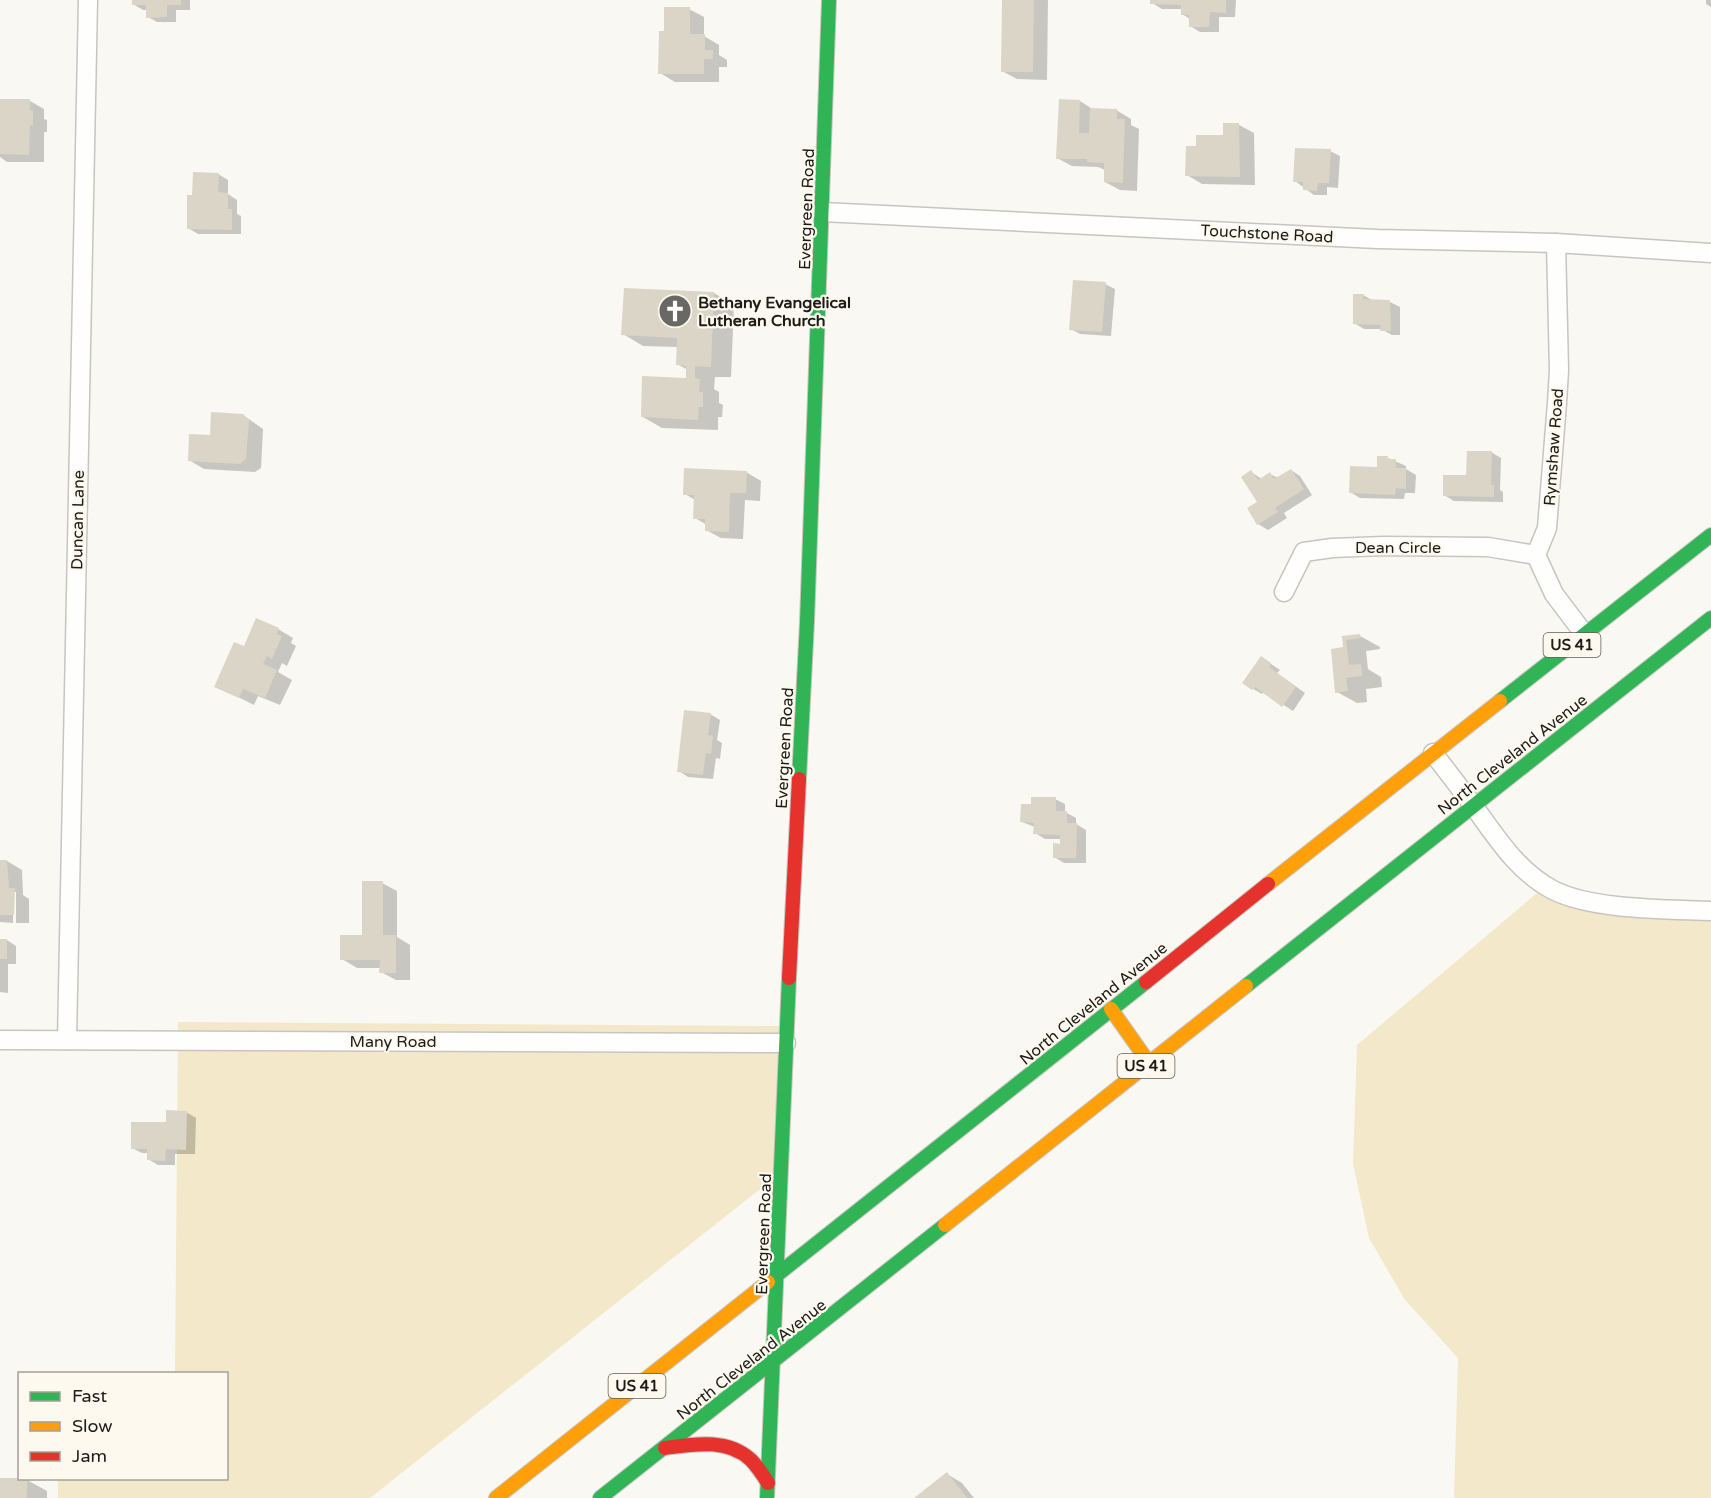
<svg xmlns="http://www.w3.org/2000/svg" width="1711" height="1498" font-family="'Varela Round',sans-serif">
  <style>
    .green { fill: #f3e8ca }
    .shadow { fill: #0003 }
    .building { fill: #dbd5c7 }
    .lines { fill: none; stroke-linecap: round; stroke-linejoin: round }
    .street-casing { stroke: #c7c5c1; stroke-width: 21 }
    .fast-casing { stroke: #c7c5c1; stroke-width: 16 }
    .slow-casing { stroke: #c7c5c1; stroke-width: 16 }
    .jam-casing { stroke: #c7c5c1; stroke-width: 16 }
    .street { stroke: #fefefd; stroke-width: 18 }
    .fast { stroke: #30b455; stroke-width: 14 }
    .slow { stroke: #ff9f0a; stroke-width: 14 }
    .jam { stroke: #e5322d; stroke-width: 14 }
    .labels { text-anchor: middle; stroke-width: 4.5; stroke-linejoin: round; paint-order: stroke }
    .shield { fill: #fdf9ef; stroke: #605e58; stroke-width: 1.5 }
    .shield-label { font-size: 15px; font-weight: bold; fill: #1d1b18 }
    .street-label { font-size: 16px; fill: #1d1b18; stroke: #fdf9ef }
    .poi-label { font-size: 16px; font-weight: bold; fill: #1d1b18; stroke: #fdf9ef; text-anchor: start }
  </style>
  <rect width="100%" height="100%" fill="#faf8f2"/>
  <g class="green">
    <path d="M 1549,883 L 1604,906 L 1711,913 L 1711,1498 L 1454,1498 L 1458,1358 L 1405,1300 L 1369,1238 L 1353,1164 L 1357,1045 Z"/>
    <path d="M 178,1022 L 780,1026 L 779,1174 L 370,1498 L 58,1498 L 58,1479 L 226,1478 L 226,1374 L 175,1373 Z"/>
  </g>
  <g class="shadow">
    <path d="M 133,0 L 190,0 L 190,10 L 176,10 L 176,22 L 157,22 L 148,17 L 148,10 L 143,10 L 133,4 Z"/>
    <path d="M 1003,0 L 1048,0 L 1047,80 L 1017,79 L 1002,71 Z"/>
    <path d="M 1152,0 L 1236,0 L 1235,17 L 1219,17 L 1219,32 L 1200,32 L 1190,26 L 1190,19 L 1182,14 L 1182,9 L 1162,9 L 1152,3 Z"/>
    <path d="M 1706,0 L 1711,0 L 1711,7 L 1706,4 Z"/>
    <path d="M 689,9 L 704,17 L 704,36 L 719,45 L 719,55 L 727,60 L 727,67 L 719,67 L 719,82 L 675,82 L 660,73 L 665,32 Z"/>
    <path d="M 0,100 L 30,101 L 44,109 L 44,119 L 47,120 L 47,132 L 44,132 L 44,162 L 7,162 L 0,157 Z"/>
    <path d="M 1080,101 L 1094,110 L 1116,110 L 1131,119 L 1131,125 L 1139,129 L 1137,191 L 1120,190 L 1105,182 L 1105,170 L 1098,167 L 1072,166 L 1057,158 Z"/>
    <path d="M 1239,125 L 1254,133 L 1255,185 L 1202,184 L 1187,175 L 1198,148 L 1224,137 Z"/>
    <path d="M 1330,151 L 1340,156 L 1338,188 L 1327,187 L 1327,195 L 1314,195 L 1295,181 Z"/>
    <path d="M 218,174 L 228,180 L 228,194 L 237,200 L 237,214 L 241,216 L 241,234 L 198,234 L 188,228 L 194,197 Z"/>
    <path d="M 1105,284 L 1115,289 L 1111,336 L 1080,334 L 1071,329 Z"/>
    <path d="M 714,293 L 734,305 L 731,377 L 715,377 L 714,389 L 719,392 L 719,403 L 723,405 L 722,417 L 718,417 L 718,430 L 662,428 L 643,417 L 687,380 L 688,370 L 677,364 L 678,347 L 643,346 L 623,334 Z"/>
    <path d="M 1363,295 L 1374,301 L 1390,302 L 1400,307 L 1400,335 L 1392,335 L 1381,329 L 1364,329 L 1354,323 Z"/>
    <path d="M 243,415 L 263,429 L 261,468 L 255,472 L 204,469 L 189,460 L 211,437 Z"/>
    <path d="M 1491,452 L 1501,458 L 1500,490 L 1503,492 L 1503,502 L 1454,501 L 1444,495 L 1468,477 Z"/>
    <path d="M 1388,458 L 1406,466 L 1406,469 L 1416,475 L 1415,493 L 1405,493 L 1404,499 L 1360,498 L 1350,492 Z"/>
    <path d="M 1291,470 L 1300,476 L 1312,495 L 1284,513 L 1287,518 L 1268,530 L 1258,524 L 1259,502 L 1251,472 L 1262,479 L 1270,474 L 1278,478 Z"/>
    <path d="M 746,472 L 761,481 L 760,501 L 745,500 L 743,539 L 721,538 L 706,530 L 707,525 L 695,518 L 695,500 L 685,494 Z"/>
    <path d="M 278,629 L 293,638 L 291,643 L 296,646 L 287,666 L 282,663 L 278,672 L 292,680 L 280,705 L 258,696 L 254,705 L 216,686 L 245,648 Z"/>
    <path d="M 1360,636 L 1380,647 L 1380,649 L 1366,651 L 1368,669 L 1381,677 L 1382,687 L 1366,689 L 1367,702 L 1357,703 L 1337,692 L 1345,649 L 1344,637 Z"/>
    <path d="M 1262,658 L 1280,670 L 1277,673 L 1305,693 L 1293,711 L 1264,692 L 1262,694 L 1253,689 Z"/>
    <path d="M 710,714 L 720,720 L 717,740 L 722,743 L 720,759 L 716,758 L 713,779 L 688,777 L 679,771 Z"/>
    <path d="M 1055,799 L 1065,804 L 1065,812 L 1076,818 L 1076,824 L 1086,830 L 1086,863 L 1064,863 L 1054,857 L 1062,845 L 1062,839 L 1045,839 L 1035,833 L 1035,827 L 1022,822 L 1032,806 Z"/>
    <path d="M 0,861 L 7,861 L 22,870 L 23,895 L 29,899 L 29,923 L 16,923 L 16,892 L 13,892 L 13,923 L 0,922 Z"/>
    <path d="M 382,883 L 397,891 L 397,937 L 410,945 L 410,980 L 396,980 L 381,972 L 381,968 L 357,968 L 342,959 L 364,936 Z"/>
    <path d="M 0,940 L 7,940 L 16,946 L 16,964 L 8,964 L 8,993 L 0,992 Z"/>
    <path d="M 186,1112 L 196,1118 L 195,1154 L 175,1154 L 175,1165 L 158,1165 L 148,1159 L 148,1153 L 142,1153 L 132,1148 Z"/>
    <path d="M 947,1474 L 962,1483 L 974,1498 L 916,1498 Z"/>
    <path d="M 0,1479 L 27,1480 L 47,1491 L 47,1498 L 0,1498 Z"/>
  </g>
  <g class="building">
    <path d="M 132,0 L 181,0 L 181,5 L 167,5 L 167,17 L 146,18 L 146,5 L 132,5 Z"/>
    <path d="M 1002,0 L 1034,0 L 1033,72 L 1001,72 Z"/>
    <path d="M 1150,0 L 1226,0 L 1226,13 L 1210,12 L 1209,27 L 1189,27 L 1189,15 L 1181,15 L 1181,5 L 1150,4 Z"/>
    <path d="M 664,7 L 690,7 L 690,34 L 705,34 L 705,50 L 713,50 L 713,59 L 704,59 L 704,74 L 658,74 L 659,31 L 664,31 Z"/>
    <path d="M 0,99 L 30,99 L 30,110 L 33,110 L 33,125 L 30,125 L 29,155 L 0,154 Z"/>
    <path d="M 1059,99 L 1080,100 L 1079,133 L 1089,133 L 1090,108 L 1117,109 L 1117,119 L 1125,119 L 1123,183 L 1104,182 L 1104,163 L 1087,162 L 1087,159 L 1056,159 Z"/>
    <path d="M 1223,123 L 1239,123 L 1240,177 L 1185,176 L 1186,146 L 1196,146 L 1196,135 L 1223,135 Z"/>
    <path d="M 1295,148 L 1331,149 L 1329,183 L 1318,183 L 1317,191 L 1303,190 L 1303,182 L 1293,182 Z"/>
    <path d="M 193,172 L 219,173 L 218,192 L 228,193 L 228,209 L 232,209 L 232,230 L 187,229 L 187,195 L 192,195 Z"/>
    <path d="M 1073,280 L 1106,282 L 1102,332 L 1069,330 Z"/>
    <path d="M 624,288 L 714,292 L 711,367 L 695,366 L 695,378 L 700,379 L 699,392 L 703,392 L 703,407 L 699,407 L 698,420 L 641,417 L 642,376 L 686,378 L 686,366 L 676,365 L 677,338 L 621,335 Z"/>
    <path d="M 1353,294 L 1364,294 L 1363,299 L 1390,300 L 1391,331 L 1380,331 L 1381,325 L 1353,324 Z"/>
    <path d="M 211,412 L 243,414 L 249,420 L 246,459 L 240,464 L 188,461 L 189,434 L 210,435 Z"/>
    <path d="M 1467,451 L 1492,451 L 1491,485 L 1494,485 L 1494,497 L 1443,496 L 1443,475 L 1466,475 Z"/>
    <path d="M 1377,456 L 1388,456 L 1388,459 L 1396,459 L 1396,468 L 1406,468 L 1406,489 L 1396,488 L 1395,495 L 1349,493 L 1350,466 L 1377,467 Z"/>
    <path d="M 684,468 L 747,471 L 746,493 L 730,493 L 729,532 L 705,531 L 705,519 L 693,519 L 694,495 L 683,495 Z"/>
    <path d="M 1291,469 L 1304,489 L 1275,508 L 1278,512 L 1257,525 L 1247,508 L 1257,502 L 1241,477 L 1251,470 L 1258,480 L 1270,472 L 1274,479 Z"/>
    <path d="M 256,618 L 279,628 L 277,634 L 282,636 L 272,659 L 267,656 L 263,664 L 277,670 L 265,698 L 243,689 L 239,698 L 214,687 L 234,642 L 244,646 Z"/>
    <path d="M 1360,634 L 1361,638 L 1346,640 L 1349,665 L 1361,664 L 1362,676 L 1346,678 L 1348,691 L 1335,693 L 1331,649 L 1343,647 L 1342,636 Z"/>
    <path d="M 1261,656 L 1271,663 L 1269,667 L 1296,687 L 1282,707 L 1255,687 L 1252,690 L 1242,683 Z"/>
    <path d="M 684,710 L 711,713 L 708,735 L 713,736 L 711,754 L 706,753 L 703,775 L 677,772 Z"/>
    <path d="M 1031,797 L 1056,797 L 1056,811 L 1067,811 L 1067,823 L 1077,823 L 1076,858 L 1053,858 L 1053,843 L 1060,844 L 1060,835 L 1033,834 L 1034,823 L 1020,822 L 1021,804 L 1031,804 Z"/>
    <path d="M 0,860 L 7,860 L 9,887 L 7,888 L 15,888 L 14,915 L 0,915 Z"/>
    <path d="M 362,881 L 383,881 L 383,935 L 396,935 L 396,973 L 379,973 L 380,960 L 340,960 L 340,935 L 362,935 Z"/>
    <rect x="0" y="939" width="7" height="20"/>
    <path d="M 166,1110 L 187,1111 L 186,1150 L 166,1149 L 165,1161 L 147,1160 L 147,1149 L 131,1149 L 131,1122 L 166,1122 Z"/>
    <path d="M 947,1472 L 967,1498 L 914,1498 Z"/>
    <rect x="0" y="1478" width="27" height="20"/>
  </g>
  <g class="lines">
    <defs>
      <g id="street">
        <path d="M 822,212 L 1377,239 L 1556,243 L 1711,253"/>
        <path d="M 1556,243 L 1559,370 L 1557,403 L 1547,528 L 1536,555 L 1554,594 L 1585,635"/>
        <path d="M 1284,592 L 1304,552 L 1332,548 L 1384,546 L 1488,547 L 1536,555"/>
        <path d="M 1433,753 C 1447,771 1461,789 1475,808 C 1497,838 1518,872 1553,890 C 1592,910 1666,909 1711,911"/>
        <path d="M 0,1040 L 786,1043"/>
        <path d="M 67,1040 L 88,0"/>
      </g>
      <g id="fast">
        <path d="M 1500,701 L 1711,535"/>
        <path d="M 799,779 L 807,622 L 829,0"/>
        <path d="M 1246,986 L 1711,618"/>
        <path d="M 768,1282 L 1146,982"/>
        <path d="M 600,1498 L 945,1225"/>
        <path d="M 767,1498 L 789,978"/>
      </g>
      <g id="slow">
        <path d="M 1268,884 L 1500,701"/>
        <path d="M 1111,1009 L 1149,1063"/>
        <path d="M 945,1225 L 1246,986"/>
        <path d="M 496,1498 L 768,1282"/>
      </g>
      <g id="jam">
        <path d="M 789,978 L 799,779"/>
        <path d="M 1146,982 L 1268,884"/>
        <path d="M 665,1448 C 694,1444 728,1438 751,1460 C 758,1467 763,1475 768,1483"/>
      </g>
    </defs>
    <use href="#street" class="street-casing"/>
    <use href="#fast" class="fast-casing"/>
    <use href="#slow" class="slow-casing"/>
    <use href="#jam" class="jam-casing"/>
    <use href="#street" class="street"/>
    <use href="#fast" class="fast"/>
    <use href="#slow" class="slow"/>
    <use href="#jam" class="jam"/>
  </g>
  <defs>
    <symbol id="church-disc" viewBox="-11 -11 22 22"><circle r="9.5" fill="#6a6864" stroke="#fdf9ef"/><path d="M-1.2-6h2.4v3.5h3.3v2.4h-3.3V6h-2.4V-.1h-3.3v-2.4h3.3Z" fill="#fff"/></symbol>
  </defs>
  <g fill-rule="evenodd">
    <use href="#church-disc" x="656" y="292" width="38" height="38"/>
  </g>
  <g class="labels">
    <g class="shield">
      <rect x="1543.5" y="633" width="57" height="24" rx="4.5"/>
      <rect x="1117.5" y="1054" width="57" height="24" rx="4.5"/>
      <rect x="608.5" y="1374" width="57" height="24" rx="4.5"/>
    </g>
    <g class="shield-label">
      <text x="1572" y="650">US 41</text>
      <text x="1146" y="1071">US 41</text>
      <text x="637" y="1391">US 41</text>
    </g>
    <g class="street-label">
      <text transform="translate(806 209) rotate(-88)" y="6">Evergreen Road</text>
      <text transform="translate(1267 233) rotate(3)" y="6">Touchstone Road</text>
      <text transform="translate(1553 447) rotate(-86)" y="6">Rymshaw Road</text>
      <text transform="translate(77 520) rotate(-89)" y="6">Duncan Lane</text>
      <text x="1398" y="553">Dean Circle</text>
      <text transform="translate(784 748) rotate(-87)" y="6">Evergreen Road</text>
      <text transform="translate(1512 754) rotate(-38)" y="6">North Cleveland Avenue</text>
      <text transform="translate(1093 1003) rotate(-39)" y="6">North Cleveland Avenue</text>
      <text x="393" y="1047">Many Road</text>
      <text transform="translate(763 1234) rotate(-88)" y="6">Evergreen Road</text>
      <text transform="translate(751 1359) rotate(-38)" y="6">North Cleveland Avenue</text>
    </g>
    <g class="poi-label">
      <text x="698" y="308">Bethany Evangelical<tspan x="698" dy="18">Lutheran Church</tspan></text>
    </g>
  </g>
  <rect x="18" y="1372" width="210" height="108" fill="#fdf9ef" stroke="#a3a099" stroke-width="1.5"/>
  <rect x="30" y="1392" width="30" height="9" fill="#30b455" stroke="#a3a099" stroke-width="1.5"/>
  <text x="72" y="1402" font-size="18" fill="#1d1b18">Fast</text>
  <rect x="30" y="1422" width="30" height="9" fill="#ff9f0a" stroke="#a3a099" stroke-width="1.5"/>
  <text x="72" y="1432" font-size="18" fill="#1d1b18">Slow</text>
  <rect x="30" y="1452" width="30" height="9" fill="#e5322d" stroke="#a3a099" stroke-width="1.5"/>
  <text x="72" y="1462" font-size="18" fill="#1d1b18">Jam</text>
</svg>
